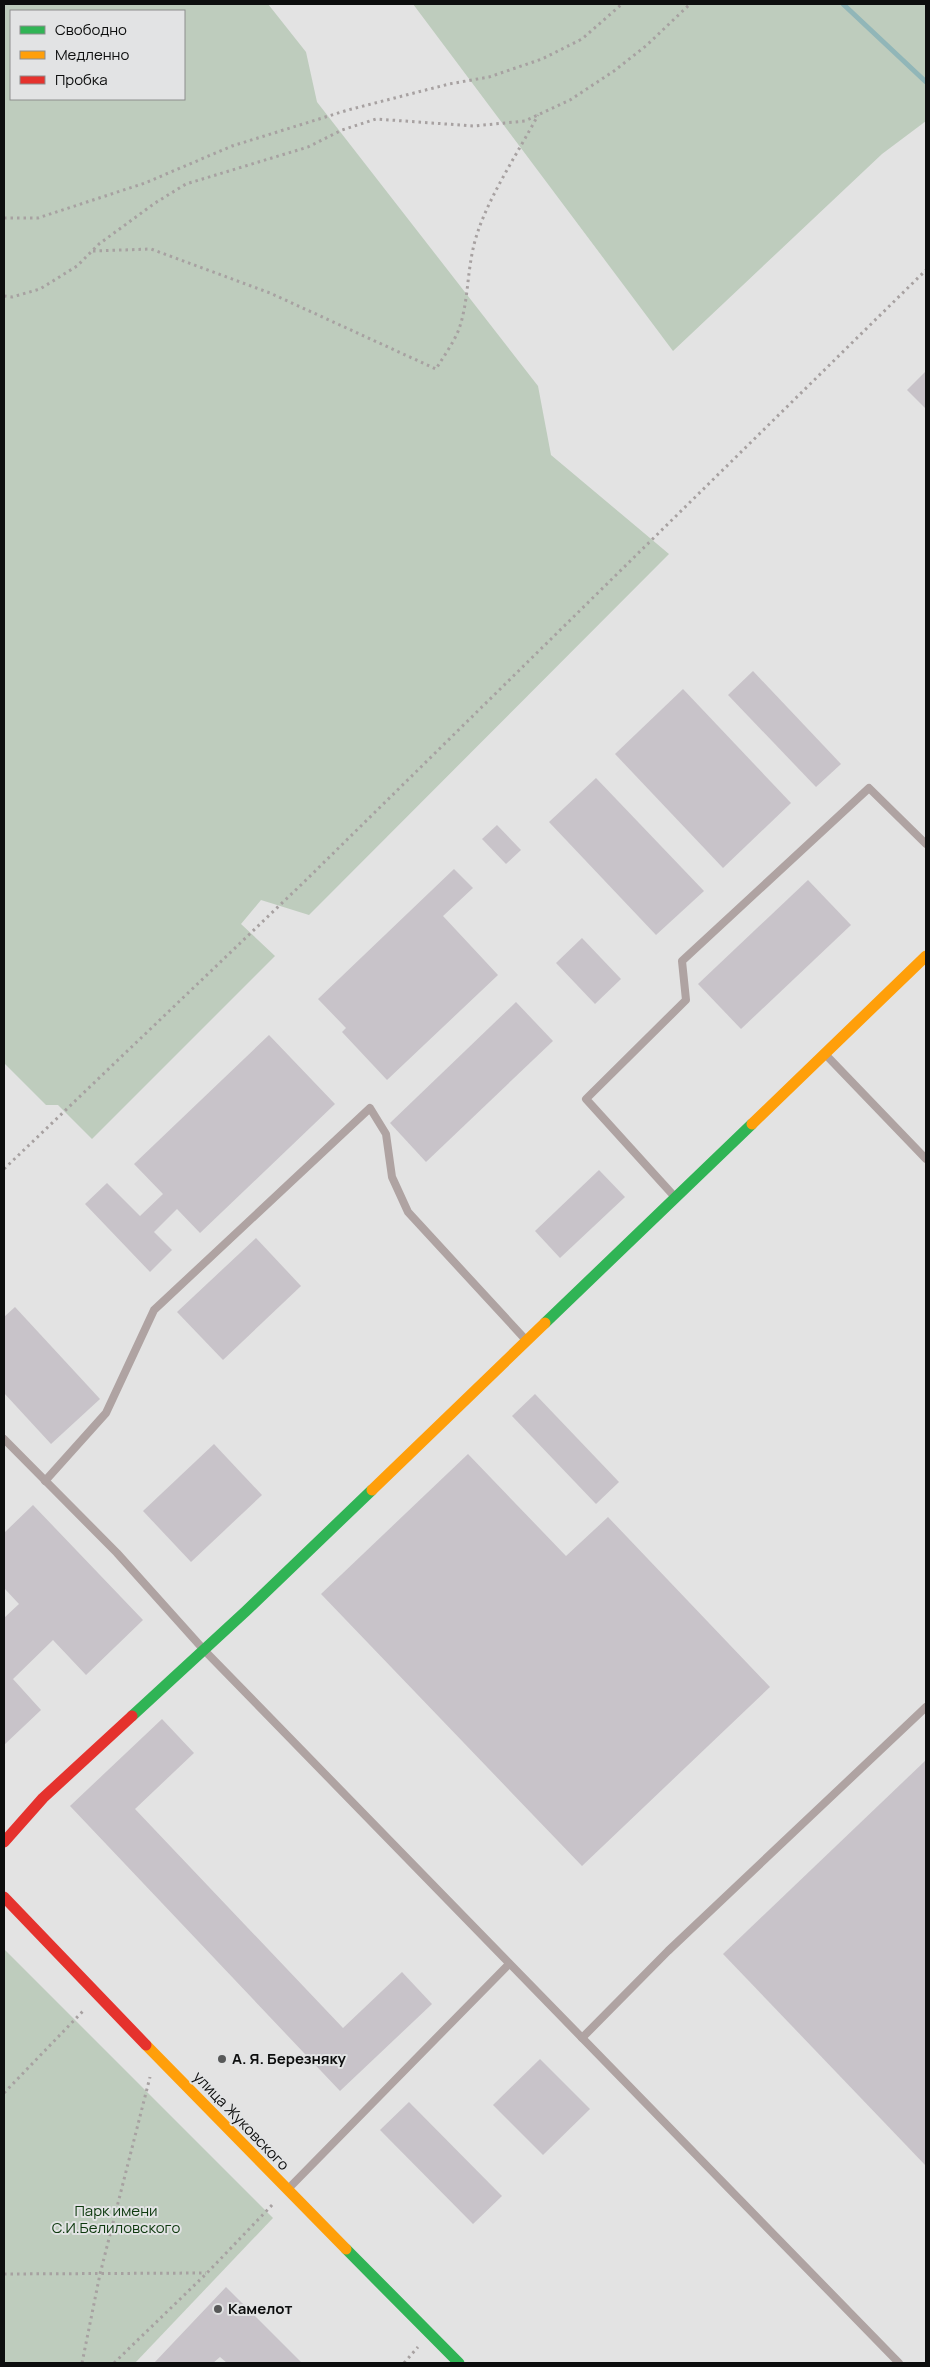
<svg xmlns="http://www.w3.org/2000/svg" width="930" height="2367" font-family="Manrope,sans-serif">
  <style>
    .green { fill: #beccbd; fill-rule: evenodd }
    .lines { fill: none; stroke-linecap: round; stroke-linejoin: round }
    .stream { stroke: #91b6b8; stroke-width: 5 }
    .building { fill: #c8c3c9 }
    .path { stroke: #a7a1a1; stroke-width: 3; stroke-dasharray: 2.5 4; stroke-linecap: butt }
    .lane { stroke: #afa3a2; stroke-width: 8 }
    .fast { stroke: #30b455; stroke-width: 11 }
    .slow { stroke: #ff9f0a; stroke-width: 11 }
    .jam { stroke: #e5322d; stroke-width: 11 }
    .poi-dot { fill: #585959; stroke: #e2e3e4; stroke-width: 2 }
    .labels { text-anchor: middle; stroke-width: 4; stroke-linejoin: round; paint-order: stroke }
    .poi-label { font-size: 15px; font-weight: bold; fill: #0d0e0e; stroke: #e2e3e4; text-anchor: start }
    .street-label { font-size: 15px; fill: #0d0e0e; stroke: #e2e3e4 }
    .park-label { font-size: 15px; fill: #0d390e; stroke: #e2e3e4 }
  </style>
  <rect width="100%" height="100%" fill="#e3e3e3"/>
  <g class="green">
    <path d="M 4,4 L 268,4 L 306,52 L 317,102 L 538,386 L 551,455 L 669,554 L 309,915 L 261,900 L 241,924 L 275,956 L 92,1139 L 58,1105 L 46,1105 L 4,1063 ZM 11,11 L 184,11 L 184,99 L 11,99 Z"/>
    <path d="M 413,4 L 926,4 L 926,121 L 882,154 L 673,351 Z"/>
    <path d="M 4,1949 L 273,2218 L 135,2363 L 4,2363 Z"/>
  </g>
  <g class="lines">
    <path class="stream" d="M 843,4 L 926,82"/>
  </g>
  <g class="building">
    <path d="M 926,371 L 926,409 L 907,390 Z"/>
    <path d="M 753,671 L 841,764 L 816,787 L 728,695 Z"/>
    <path d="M 683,689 L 791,803 L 723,868 L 615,754 Z"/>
    <path d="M 596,778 L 704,891 L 656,935 L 549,822 Z"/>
    <path d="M 497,825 L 521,850 L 506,864 L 482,839 Z"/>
    <path d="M 454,869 L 473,888 L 443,916 L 498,975 L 387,1080 L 342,1032 L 346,1028 L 318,999 Z"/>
    <path d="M 808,880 L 851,925 L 741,1029 L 698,984 Z"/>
    <path d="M 582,938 L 621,979 L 595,1004 L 556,963 Z"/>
    <path d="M 516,1002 L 553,1041 L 426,1162 L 390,1123 Z"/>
    <path d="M 269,1035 L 335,1104 L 200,1233 L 177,1209 L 154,1232 L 172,1250 L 150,1272 L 85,1204 L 107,1183 L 140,1216 L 163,1194 L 134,1164 Z"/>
    <path d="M 599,1170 L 625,1197 L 560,1258 L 535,1231 Z"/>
    <path d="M 256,1238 L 301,1286 L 223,1360 L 177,1312 Z"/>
    <path d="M 15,1307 L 100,1399 L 51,1444 L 4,1393 L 4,1317 Z"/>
    <path d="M 535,1394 L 619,1482 L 596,1504 L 512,1416 Z"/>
    <path d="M 214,1444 L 262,1495 L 191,1562 L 143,1511 Z"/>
    <path d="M 468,1454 L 566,1556 L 608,1517 L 770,1687 L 582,1866 L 321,1594 Z"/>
    <path d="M 33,1505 L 143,1620 L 86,1675 L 53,1640 L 13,1679 L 41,1710 L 4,1745 L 4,1618 L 19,1604 L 4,1588 L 4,1533 Z"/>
    <path d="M 162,1719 L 194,1753 L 135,1809 L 343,2028 L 402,1972 L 432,2004 L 340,2091 L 70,1806 Z"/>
    <path d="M 926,1760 L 926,2166 L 723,1954 Z"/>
    <path d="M 540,2059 L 590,2109 L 543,2155 L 493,2105 Z"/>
    <path d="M 409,2102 L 502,2196 L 473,2224 L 380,2130 Z"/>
    <path d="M 226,2287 L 302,2363 L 227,2363 L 220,2357 L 213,2363 L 154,2363 Z"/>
  </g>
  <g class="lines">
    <g class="path">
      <path d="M 4,218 L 38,218 L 145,183 L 232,146 L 348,110 L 449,84 L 489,77 L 542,59 L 582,39 L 622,4"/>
      <path d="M 93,251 L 151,249 L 270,293 L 436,369 C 444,356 454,342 459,329 C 468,303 467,276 473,249 C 482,206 517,155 538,115"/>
      <path d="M 4,296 L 12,297 L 40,289 L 77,266 L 99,244 L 155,203 L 186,184 L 308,147 L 342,130 L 376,119 L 474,126 L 525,121 L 570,100 L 614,71 L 647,45 L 690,4"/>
      <path d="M 4,1169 L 303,883 L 926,270"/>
      <path d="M 4,2093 L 85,2009"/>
      <path d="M 4,2274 L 206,2273"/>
      <path d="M 82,2363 L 100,2274 L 150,2077"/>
      <path d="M 114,2363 L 207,2273 L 274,2203"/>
      <path d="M 404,2363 L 418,2347"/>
    </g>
    <g class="lane">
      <path d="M 826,1055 L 926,1159"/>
      <path d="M 674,1196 L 586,1099 L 686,1000 L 682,961 L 869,788 L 926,844"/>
      <path d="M 4,1439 L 117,1553 L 204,1650 L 899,2363"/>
      <path d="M 45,1481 L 106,1413 L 154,1310 L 370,1108 L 386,1134 L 392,1177 L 408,1212 L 525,1339"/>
      <path d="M 582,2038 L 668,1951 L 926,1707"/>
      <path d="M 290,2187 L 509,1964"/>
    </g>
    <g class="fast">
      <path d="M 545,1323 L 752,1124"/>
      <path d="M 132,1716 L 246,1611 L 372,1490"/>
      <path d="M 346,2249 L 459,2363"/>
    </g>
    <g class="slow">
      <path d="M 752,1124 L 926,956"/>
      <path d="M 372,1490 L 545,1323"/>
      <path d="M 146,2045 L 346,2249"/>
    </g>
    <g class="jam">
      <path d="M 4,1842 L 43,1798 L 132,1716"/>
      <path d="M 4,1897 L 146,2045"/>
    </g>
  </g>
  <g class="poi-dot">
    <circle cx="222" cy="2059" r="5"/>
    <circle cx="218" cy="2309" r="5"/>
  </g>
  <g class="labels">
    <g class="poi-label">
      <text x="232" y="2064">А. Я. Березняку</text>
      <text x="228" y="2314">Камелот</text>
    </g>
    <g class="street-label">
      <text transform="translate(241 2121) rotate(46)" y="5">улица Жуковского</text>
    </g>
    <g class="park-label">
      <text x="116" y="2216">Парк имени<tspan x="116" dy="17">С.И.Белиловского</tspan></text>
    </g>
  </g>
  <rect width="930" height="2367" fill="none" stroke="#0d0e0e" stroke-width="10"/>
  <rect x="10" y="10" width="175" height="90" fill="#e2e3e4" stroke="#8d8e8e"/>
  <rect x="20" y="26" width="25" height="8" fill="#30b455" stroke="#8d8e8e"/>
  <text x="55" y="35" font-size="15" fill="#0d0e0e">Свободно</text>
  <rect x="20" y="51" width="25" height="8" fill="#ff9f0a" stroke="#8d8e8e"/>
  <text x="55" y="60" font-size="15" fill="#0d0e0e">Медленно</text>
  <rect x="20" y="76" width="25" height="8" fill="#e5322d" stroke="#8d8e8e"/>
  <text x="55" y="85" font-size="15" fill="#0d0e0e">Пробка</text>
</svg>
